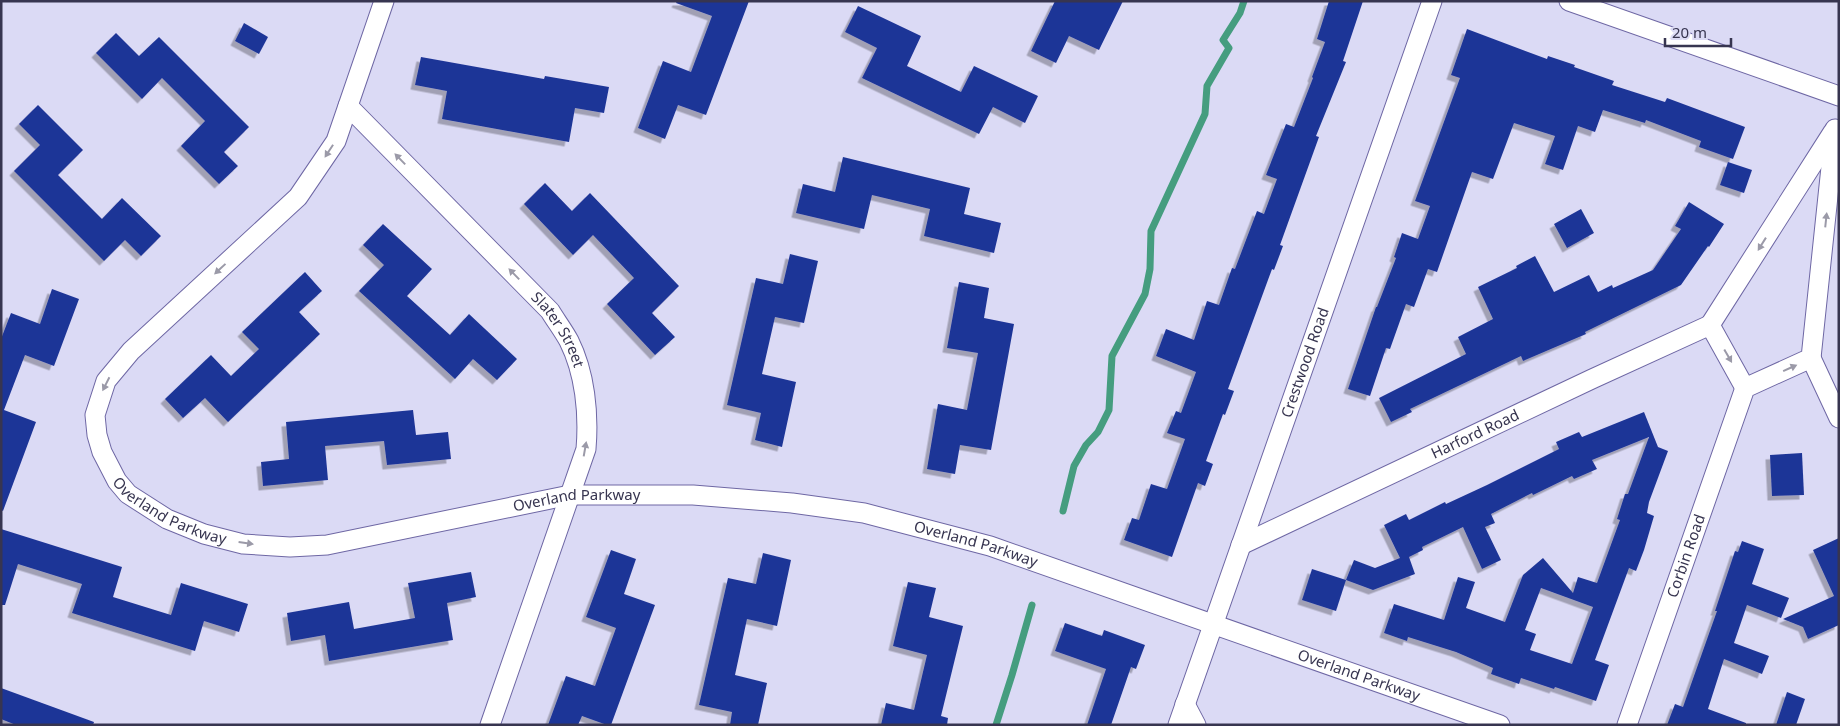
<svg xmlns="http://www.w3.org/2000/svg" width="1840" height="726" font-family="'Noto Sans',sans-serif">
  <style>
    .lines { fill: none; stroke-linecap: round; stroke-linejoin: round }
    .stream { stroke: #459d7f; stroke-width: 7 }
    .building { fill: #1f3597; fill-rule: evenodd; filter: url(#shadow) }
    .minor-casing { stroke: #6e67a4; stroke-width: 21 }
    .minor { stroke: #fff; stroke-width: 19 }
    .oneway { fill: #9b9aa8 }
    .labels { text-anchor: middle; stroke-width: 5; stroke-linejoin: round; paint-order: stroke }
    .street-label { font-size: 15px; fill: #373550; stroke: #dbdaf5 }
  </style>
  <defs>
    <filter id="shadow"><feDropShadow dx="-4.5" dy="4.5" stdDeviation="0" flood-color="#0004"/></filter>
  </defs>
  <rect width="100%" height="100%" fill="#dbdaf5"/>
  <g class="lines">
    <g class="stream">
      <path d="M 1063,511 L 1074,466 L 1086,445 L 1098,432 L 1109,410 L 1112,356 L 1145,294 L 1150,269 L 1151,231 L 1205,114 L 1207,86 L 1229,48 L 1223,40 L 1240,13 L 1244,1"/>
      <path d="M 996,725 L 1012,675 L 1032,605"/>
    </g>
  </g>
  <g class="building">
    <path d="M 677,1 L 749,1 L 706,115 L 678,105 L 665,139 L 638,128 L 663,61 L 691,72 L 712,16 L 676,3 Z"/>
    <path d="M 1055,1 L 1123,1 L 1099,50 L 1069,36 L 1056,63 L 1031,51 Z"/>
    <path d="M 1329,1 L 1363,1 L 1343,61 L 1346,62 L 1316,136 L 1319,137 L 1280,245 L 1283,246 L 1274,270 L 1272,269 L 1228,389 L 1234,391 L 1225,415 L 1223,414 L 1206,461 L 1213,464 L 1205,486 L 1198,483 L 1172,557 L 1124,540 L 1132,518 L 1139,520 L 1151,484 L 1167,489 L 1185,439 L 1167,433 L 1176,411 L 1181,413 L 1196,372 L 1156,356 L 1166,329 L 1194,340 L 1207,301 L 1219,305 L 1232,268 L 1235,269 L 1257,211 L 1264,214 L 1277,179 L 1266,175 L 1286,124 L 1294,127 L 1313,78 L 1312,77 L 1325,42 L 1317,39 Z"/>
    <path d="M 858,6 L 921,36 L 907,66 L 961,92 L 974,66 L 1038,96 L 1025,123 L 993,107 L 979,134 L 862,78 L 877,48 L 845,32 Z"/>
    <path d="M 244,23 L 268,37 L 259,54 L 235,41 Z"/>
    <path d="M 1467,29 L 1547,59 L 1548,56 L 1575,65 L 1574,67 L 1614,81 L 1612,85 L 1665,102 L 1667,98 L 1745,127 L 1733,159 L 1699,147 L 1701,141 L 1646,120 L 1645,123 L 1603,110 L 1595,132 L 1578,126 L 1563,170 L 1545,164 L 1555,136 L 1514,123 L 1493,179 L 1472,172 L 1437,272 L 1428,269 L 1414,307 L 1406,304 L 1390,349 L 1386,348 L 1370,396 L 1348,389 L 1376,307 L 1377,307 L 1396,258 L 1394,257 L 1402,233 L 1418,239 L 1430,206 L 1415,201 L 1460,78 L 1451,75 Z"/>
    <path d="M 116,33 L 139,56 L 159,37 L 249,127 L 224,152 L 238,166 L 219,184 L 181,146 L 205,121 L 162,78 L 142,99 L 96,53 Z"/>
    <path d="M 421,57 L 544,79 L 545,76 L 609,87 L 604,113 L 575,108 L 569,142 L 442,119 L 447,91 L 415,85 Z"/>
    <path d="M 38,105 L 83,150 L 58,175 L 102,219 L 122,198 L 161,236 L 141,256 L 125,240 L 104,261 L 14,171 L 40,145 L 19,124 Z"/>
    <path d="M 843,157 L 970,188 L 964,214 L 1001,223 L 994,253 L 924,236 L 930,209 L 872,195 L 864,229 L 796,213 L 803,184 L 835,192 Z"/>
    <path d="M 1728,162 L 1752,170 L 1744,193 L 1720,185 Z"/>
    <path d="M 545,183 L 572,211 L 590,193 L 679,286 L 652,313 L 675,337 L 655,355 L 607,304 L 634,278 L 593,235 L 573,255 L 524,204 Z"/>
    <path d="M 1689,202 L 1724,224 L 1709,247 L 1708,246 L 1681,285 L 1585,332 L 1586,334 L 1523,361 L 1521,356 L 1410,409 L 1412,412 L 1391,422 L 1379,398 L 1466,354 L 1458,337 L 1493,319 L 1478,287 L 1517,268 L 1516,266 L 1535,256 L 1554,292 L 1589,275 L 1598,292 L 1612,285 L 1613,288 L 1653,270 L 1681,229 L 1675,226 Z"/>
    <path d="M 1581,209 L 1594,233 L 1567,248 L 1554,224 Z"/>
    <path d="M 383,224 L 432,269 L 407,296 L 450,335 L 469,314 L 517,359 L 497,380 L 473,359 L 455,379 L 359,291 L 384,265 L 363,245 Z"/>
    <path d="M 790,254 L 818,261 L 804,323 L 775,317 L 762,374 L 796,382 L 782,447 L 755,440 L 761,413 L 727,405 L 756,278 L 783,284 Z"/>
    <path d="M 305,272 L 322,291 L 299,312 L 320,334 L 228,422 L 205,398 L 183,418 L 165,399 L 211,355 L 231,376 L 259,349 L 242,332 Z"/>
    <path d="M 959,282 L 989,288 L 984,318 L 1014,324 L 991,450 L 960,445 L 955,474 L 927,469 L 938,404 L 967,410 L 978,353 L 947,348 Z"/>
    <path d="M 52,289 L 79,299 L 54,366 L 25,355 L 4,410 L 36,422 L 3,511 L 1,510 L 1,339 L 11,313 L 40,324 Z"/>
    <path d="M 413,410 L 416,435 L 448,432 L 451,459 L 387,465 L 384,441 L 325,446 L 328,480 L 263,486 L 261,462 L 289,459 L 286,422 Z"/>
    <path d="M 1644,412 L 1658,447 L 1668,451 L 1649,502 L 1647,513 L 1654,516 L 1644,550 L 1636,571 L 1629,568 L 1595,660 L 1609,665 L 1596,701 L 1555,687 L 1554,689 L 1521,678 L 1519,684 L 1491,674 L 1493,668 L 1456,652 L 1408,637 L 1407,641 L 1384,633 L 1394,604 L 1444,620 L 1458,577 L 1475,582 L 1466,608 L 1505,622 L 1523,575 L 1543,558 L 1573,593 L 1578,577 L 1597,583 L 1620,520 L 1617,519 L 1625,494 L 1628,494 L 1649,437 L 1592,460 L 1597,469 L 1574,479 L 1572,476 L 1533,495 L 1532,493 L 1491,514 L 1495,523 L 1485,527 L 1501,560 L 1482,569 L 1463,527 L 1422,547 L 1423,550 L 1409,557 L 1415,574 L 1373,590 L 1346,580 L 1354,560 L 1375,568 L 1400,558 L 1384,525 L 1406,514 L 1409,520 L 1445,502 L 1446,504 L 1487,485 L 1559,449 L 1556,442 L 1579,432 L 1582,437 ZM 1541,588 L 1593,607 L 1572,664 L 1530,650 L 1536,634 L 1525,630 Z"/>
    <path d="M 1802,453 L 1804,495 L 1772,496 L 1770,455 Z"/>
    <path d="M 1,529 L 122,567 L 113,597 L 171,615 L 181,583 L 248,604 L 239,632 L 204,621 L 195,651 L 72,613 L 82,584 L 18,564 L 5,605 L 1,605 Z"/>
    <path d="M 1839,538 L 1839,625 L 1808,639 L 1803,627 L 1783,619 L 1834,596 L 1813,550 Z"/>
    <path d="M 1742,541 L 1764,549 L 1752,584 L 1789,598 L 1781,618 L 1747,605 L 1734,643 L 1769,656 L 1762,674 L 1724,659 L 1708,709 L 1746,723 L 1746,725 L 1667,725 L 1675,704 L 1683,707 L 1717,611 L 1715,611 L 1735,551 L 1738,552 Z"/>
    <path d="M 611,550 L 636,559 L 624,594 L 655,605 L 611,725 L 607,725 L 582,716 L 578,725 L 548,725 L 566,676 L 595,686 L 616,628 L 586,617 Z"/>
    <path d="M 763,553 L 791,560 L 777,626 L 747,619 L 735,675 L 767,683 L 758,725 L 730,725 L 732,712 L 699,705 L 728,578 L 756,584 Z"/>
    <path d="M 1312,569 L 1346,580 L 1336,611 L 1302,600 Z"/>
    <path d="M 471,572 L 476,597 L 447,603 L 453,640 L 329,661 L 325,635 L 291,641 L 287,613 L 349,602 L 354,629 L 415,618 L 408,583 Z"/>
    <path d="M 908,582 L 936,588 L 929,617 L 963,626 L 941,716 L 948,718 L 947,725 L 881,725 L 886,703 L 914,710 L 927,655 L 893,646 Z"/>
    <path d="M 1065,623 L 1102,636 L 1104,630 L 1145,645 L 1136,669 L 1131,667 L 1111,725 L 1087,725 L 1106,669 L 1055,651 Z"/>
    <path d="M 1,688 L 94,722 L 93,725 L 16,725 L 1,719 Z"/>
    <path d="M 1787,692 L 1805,699 L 1796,725 L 1776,725 Z"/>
  </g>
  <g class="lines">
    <defs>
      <g id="minor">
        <path id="s1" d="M 384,1 L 336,141 L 298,197 L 131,351 L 106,381 L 95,415 L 97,435 L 102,452 L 117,481 L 128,494 L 167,519 L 204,534 L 243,544 L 290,547 L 327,545 L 570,495 L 693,495 L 792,503 L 864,513 L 990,546 L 1500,725"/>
        <path d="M 1569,1 L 1839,96"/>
        <path id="s2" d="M 348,106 L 550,311 C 556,321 563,330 569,341 C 585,373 589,413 586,449 L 490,725"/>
        <path d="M 1710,325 L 1833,132"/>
        <path d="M 1710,325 L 1745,388"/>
        <path d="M 1811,358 L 1839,418"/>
        <path id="s3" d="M 1241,545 L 1592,379 L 1710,325"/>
        <path d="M 1185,704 L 1196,725"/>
        <path id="s4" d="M 1178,725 L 1432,1"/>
        <path id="s5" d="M 1627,725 L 1745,388 L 1811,358 L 1835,129"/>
      </g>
    </defs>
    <use href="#minor" class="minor-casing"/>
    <use href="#minor" class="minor"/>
  </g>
  <defs><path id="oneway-solid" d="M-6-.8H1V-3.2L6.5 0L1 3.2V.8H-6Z" transform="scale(1.25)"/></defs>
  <g class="oneway">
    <use href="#oneway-solid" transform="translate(329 151) rotate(123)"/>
    <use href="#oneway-solid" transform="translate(400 159) rotate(-134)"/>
    <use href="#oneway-solid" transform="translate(1826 220) rotate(-84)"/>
    <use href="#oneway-solid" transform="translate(1762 244) rotate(122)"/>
    <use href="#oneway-solid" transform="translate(220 269) rotate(137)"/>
    <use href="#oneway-solid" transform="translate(514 274) rotate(-134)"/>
    <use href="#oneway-solid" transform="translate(1728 356) rotate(60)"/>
    <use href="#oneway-solid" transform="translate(1790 368) rotate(-24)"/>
    <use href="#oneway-solid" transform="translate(106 384) rotate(117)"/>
    <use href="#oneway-solid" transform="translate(585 449) rotate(-80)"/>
    <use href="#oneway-solid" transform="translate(246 543) rotate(8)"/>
  </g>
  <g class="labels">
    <g class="street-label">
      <text dy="5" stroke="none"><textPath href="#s2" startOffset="308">Slater Street</textPath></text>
      <text dy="5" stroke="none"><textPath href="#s4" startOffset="384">Crestwood Road</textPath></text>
      <text dy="5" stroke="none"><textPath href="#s3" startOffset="259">Harford Road</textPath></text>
      <text dy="5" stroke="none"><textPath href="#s1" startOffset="1070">Overland Parkway</textPath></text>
      <text dy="5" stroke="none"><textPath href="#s1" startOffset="650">Overland Parkway</textPath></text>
      <text dy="5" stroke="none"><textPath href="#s1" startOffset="1475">Overland Parkway</textPath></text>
      <text dy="5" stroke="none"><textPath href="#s5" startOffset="179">Corbin Road</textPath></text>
      <text dy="5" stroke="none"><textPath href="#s1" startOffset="1880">Overland Parkway</textPath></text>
    </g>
  </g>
  <rect width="1840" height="726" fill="none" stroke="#373550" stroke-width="5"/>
  <path d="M1665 38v8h66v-8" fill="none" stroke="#373550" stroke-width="2.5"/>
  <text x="1672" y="38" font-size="15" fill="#373550" stroke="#dbdaf5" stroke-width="4" paint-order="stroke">20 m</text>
</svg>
